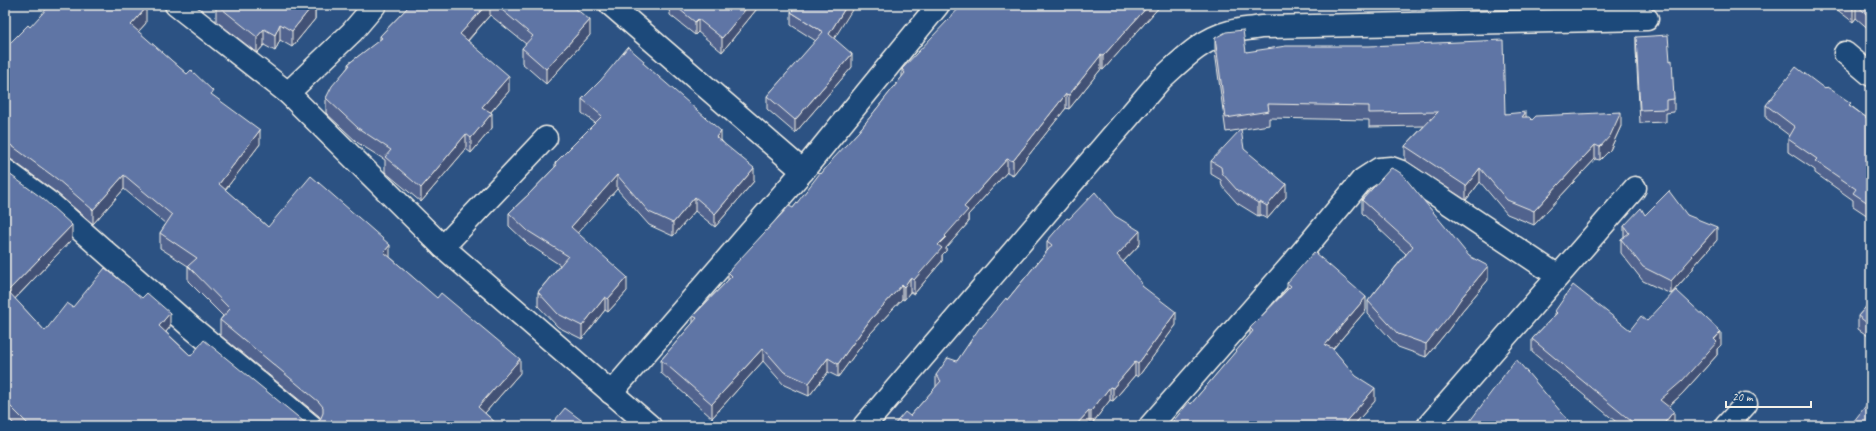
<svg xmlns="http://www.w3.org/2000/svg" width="1876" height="431" font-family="Caveat,sans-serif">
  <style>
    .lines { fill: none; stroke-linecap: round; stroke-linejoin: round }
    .minor-casing { stroke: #f4f1e8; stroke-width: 25 }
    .minor { stroke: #1f4a7a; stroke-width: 22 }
    .wall { fill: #51648e; stroke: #f4f1e8 }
    .shaded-wall { fill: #425174; stroke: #f4f1e8 }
    .building { fill: #5e74a5; stroke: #f4f1e8 }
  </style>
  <rect width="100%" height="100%" fill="#2c5283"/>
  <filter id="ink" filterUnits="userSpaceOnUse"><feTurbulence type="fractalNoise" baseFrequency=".025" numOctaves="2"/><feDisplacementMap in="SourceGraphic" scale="8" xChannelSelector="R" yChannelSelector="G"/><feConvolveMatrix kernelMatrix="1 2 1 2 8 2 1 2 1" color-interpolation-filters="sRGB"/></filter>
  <g filter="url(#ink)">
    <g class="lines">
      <defs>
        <g id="minor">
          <path d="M 176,5 L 288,93 L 443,247 L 650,426"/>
          <path d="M 611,5 L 803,171"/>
          <path d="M 1845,53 L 1871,75"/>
          <path d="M 288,93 L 352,32 L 375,5"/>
          <path d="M 5,170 L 50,203 L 191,327 L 311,426"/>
          <path d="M 443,247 L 546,138"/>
          <path d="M 611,393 L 803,171 L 938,5"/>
          <path d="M 864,426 L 1161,79 C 1182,60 1202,39 1230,32 C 1240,29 1251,29 1261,27 L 1647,19"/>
          <path d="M 1150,426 L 1293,263 L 1362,180 L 1379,169 L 1391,168 L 1402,172 L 1558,276"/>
          <path d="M 1428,426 L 1635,188"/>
          <path d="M 1726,426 L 1746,404"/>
        </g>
      </defs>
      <use href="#minor" class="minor-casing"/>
      <use href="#minor" class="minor"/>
    </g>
    <g class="wall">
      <path d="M 216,5 L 315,5 L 315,19 L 292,47 L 280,40 L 275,51 L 264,45 L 257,53 L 216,21 Z"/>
      <path d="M 410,5 L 571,5 L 590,35 L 546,84 L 522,63 L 522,48 L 526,44 L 490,15 L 468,41 L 509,91 L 491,112 L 492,128 L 471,153 L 466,149 L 421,202 L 385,172 L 385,160 L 358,143 L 326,113 L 326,98 L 348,67 L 348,64 L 380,40 L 380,36 Z"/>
      <path d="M 663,5 L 760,5 L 722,52 L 698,32 L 695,35 L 670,15 L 670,12 Z"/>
      <path d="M 1161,5 L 1103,70 L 1101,69 L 1069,109 L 1066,108 L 1013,175 L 1007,172 L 968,215 L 968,223 L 946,248 L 946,251 L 942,255 L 942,261 L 914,294 L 910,292 L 904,300 L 902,299 L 870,334 L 838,377 L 828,372 L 809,396 L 784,385 L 763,361 L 712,418 L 661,373 L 661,360 L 693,323 L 693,316 L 728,280 L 728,272 L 793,208 L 821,174 L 859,131 L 902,77 L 902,69 Z"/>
      <path d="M 1831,5 L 1871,5 L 1871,31 L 1856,18 L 1853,22 Z"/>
      <path d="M 791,12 L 834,39 L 852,67 L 795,133 L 767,109 L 767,96 L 816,41 L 791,25 Z"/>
      <path d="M 146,23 L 138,32 L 187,74 L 213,96 L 260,144 L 225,190 L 268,227 L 390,257 L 520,373 L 485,413 L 499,426 L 16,426 L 5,415 L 5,171 L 72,239 L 15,299 L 45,331 L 73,307 L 170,327 L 166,332 L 191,356 L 303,421 L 309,424 L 316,423 L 321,419 L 319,416 L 220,335 L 220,320 L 223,316 L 188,281 L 188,266 L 160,248 L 160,233 L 166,224 L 124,189 L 93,224 L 57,193 L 12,160 L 7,158 L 5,158 L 5,48 Z"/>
      <path d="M 1636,37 L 1670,61 L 1674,99 L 1674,112 L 1666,113 L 1666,122 L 1640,123 L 1636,50 Z"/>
      <path d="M 1215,38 L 1246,52 L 1505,114 L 1526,117 L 1532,120 L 1621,126 L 1610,150 L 1600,160 L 1595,159 L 1534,225 L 1507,214 L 1480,182 L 1466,200 L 1405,160 L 1405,146 L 1424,126 L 1369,127 L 1369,120 L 1269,118 L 1269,125 L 1226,132 L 1215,52 Z"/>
      <path d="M 644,64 L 721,140 L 754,181 L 715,227 L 695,211 L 673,236 L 649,225 L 617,189 L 577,233 L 627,291 L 608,312 L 605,310 L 582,339 L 558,327 L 538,306 L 538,292 L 560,265 L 528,244 L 509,226 L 509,213 L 529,194 L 555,167 L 555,163 L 595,123 L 582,113 L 582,99 Z"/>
      <path d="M 1825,89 L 1851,106 L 1871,121 L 1871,218 L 1853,206 L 1853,200 L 1815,173 L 1815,170 L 1788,152 L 1788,139 L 1790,136 L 1766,118 L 1766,105 Z"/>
      <path d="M 1244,149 L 1286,197 L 1267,219 L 1260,215 L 1258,216 L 1237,203 L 1222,186 L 1221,180 L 1211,174 L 1211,161 Z"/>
      <path d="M 1362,200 L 1488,280 L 1462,311 L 1449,329 L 1426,357 L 1398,347 L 1368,314 L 1368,301 L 1406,254 L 1362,213 Z"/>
      <path d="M 1645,215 L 1687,215 L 1717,240 L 1693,267 L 1693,269 L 1671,294 L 1643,281 L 1621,253 L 1621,239 L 1624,237 L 1624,226 Z"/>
      <path d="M 1115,216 L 1140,244 L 1123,262 L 1142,286 L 1176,325 L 1138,377 L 1135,375 L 1113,401 L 1110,400 L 1091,425 L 1089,424 L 1087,426 L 893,426 L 910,416 L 936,387 L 936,375 L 957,361 L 981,328 L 1007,300 L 1047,251 L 1047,241 L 1069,219 Z"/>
      <path d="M 1287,283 L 1366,310 L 1333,349 L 1375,401 L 1353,426 L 1169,426 L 1191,404 L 1250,335 L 1250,328 L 1287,290 Z"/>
      <path d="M 1871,301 L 1871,338 L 1858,329 L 1858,316 Z"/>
      <path d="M 1555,311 L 1630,330 L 1647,321 L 1721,345 L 1717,349 L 1717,355 L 1682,394 L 1668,407 L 1674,425 L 1673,426 L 1621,426 L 1532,352 L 1532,339 L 1555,315 Z"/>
    </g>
    <g class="shaded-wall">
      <path d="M 313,5 L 315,5 L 315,19 L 292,47 L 292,31 Z"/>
      <path d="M 486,5 L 490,5 L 490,15 L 460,49 L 460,34 Z"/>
      <path d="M 749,5 L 760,5 L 722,52 L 722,38 Z"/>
      <path d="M 847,5 L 855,5 L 829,47 L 829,34 Z"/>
      <path d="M 1149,5 L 1161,5 L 1103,70 L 1103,56 Z"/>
      <path d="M 1856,5 L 1856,18 L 1853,22 L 1853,9 Z"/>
      <path d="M 146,8 L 146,23 L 131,40 L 131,25 Z"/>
      <path d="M 698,19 L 698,32 L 695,35 L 695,22 Z"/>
      <path d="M 590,20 L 590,35 L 546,84 L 546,69 Z"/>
      <path d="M 280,24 L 280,40 L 275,51 L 275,35 Z"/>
      <path d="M 264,29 L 264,45 L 257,53 L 257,37 Z"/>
      <path d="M 852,54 L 852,67 L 795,133 L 795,120 Z"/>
      <path d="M 1101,55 L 1101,69 L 1069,109 L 1069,95 Z"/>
      <path d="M 509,76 L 509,91 L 482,122 L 482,107 Z"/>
      <path d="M 1066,94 L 1066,108 L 1013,175 L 1013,161 Z"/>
      <path d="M 1526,112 L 1526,126 L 1522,117 Z"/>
      <path d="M 1621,112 L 1621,126 L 1610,150 L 1600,160 L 1600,147 Z"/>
      <path d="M 492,113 L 492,128 L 471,153 L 471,138 Z"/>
      <path d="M 260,130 L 260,144 L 219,198 L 219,184 Z"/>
      <path d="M 721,131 L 721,144 L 716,137 Z"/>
      <path d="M 466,134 L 466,149 L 421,202 L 421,188 Z"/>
      <path d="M 1595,145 L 1595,159 L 1534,225 L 1534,211 Z"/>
      <path d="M 1007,159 L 1007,172 L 968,215 L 968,223 L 946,248 L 946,251 L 942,255 L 942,261 L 914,294 L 914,280 L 964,207 Z"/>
      <path d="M 754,168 L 754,181 L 715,227 L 715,214 Z"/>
      <path d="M 1480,168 L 1480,182 L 1466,200 L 1466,186 Z"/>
      <path d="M 124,175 L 124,189 L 93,224 L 93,210 Z"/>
      <path d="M 617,175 L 617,189 L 571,240 L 571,227 Z"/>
      <path d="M 1286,184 L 1286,197 L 1267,219 L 1267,206 Z"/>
      <path d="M 695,197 L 695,211 L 673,236 L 673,223 Z"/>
      <path d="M 1260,202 L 1260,215 L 1258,216 L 1258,203 Z"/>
      <path d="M 72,225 L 72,239 L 8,306 L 8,291 Z"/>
      <path d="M 1717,227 L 1717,240 L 1693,267 L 1693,269 L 1671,294 L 1671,281 L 1692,255 Z"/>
      <path d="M 1140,231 L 1140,244 L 1117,268 L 1117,255 Z"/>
      <path d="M 390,245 L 390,259 L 384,252 Z"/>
      <path d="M 1488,266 L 1488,280 L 1462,311 L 1449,329 L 1426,357 L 1426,344 L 1462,297 Z"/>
      <path d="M 627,277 L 627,291 L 608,312 L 608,299 Z"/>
      <path d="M 910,278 L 910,292 L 904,300 L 904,287 Z"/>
      <path d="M 902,285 L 902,299 L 870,334 L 838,377 L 838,364 L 870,320 Z"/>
      <path d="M 605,297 L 605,310 L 582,339 L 582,326 Z"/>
      <path d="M 1366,297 L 1366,310 L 1325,358 L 1325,345 Z"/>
      <path d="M 1176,312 L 1176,325 L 1138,377 L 1138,364 Z"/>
      <path d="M 170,313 L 170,327 L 159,340 L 159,326 Z"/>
      <path d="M 1721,332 L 1721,345 L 1717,349 L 1717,355 L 1682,394 L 1660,414 L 1660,400 Z"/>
      <path d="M 763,348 L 763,361 L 712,418 L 712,404 Z"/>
      <path d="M 828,358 L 828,372 L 809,396 L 809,383 Z"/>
      <path d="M 520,359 L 520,373 L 478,421 L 478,407 Z"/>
      <path d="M 1135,362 L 1135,375 L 1113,401 L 1113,388 Z"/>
      <path d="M 1110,387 L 1110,400 L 1091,425 L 1091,411 Z"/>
      <path d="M 1375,388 L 1375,401 L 1353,426 L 1342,426 Z"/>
      <path d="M 1089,411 L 1089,424 L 1087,426 L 1075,426 Z"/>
      <path d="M 1674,411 L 1674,425 L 1673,426 L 1662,426 Z"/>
    </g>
    <g class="building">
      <path d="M 50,5 L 142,5 L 146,8 L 131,25 L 187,74 L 191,70 L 213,91 L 211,94 L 260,130 L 219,184 L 268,227 L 311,176 L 390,245 L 384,252 L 437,298 L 441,293 L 520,359 L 478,407 L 499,426 L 30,426 L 5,401 L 5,171 L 42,198 L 72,225 L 8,291 L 45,331 L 67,303 L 73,307 L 105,268 L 142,298 L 147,293 L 170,313 L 159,326 L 191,356 L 204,340 L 303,421 L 309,424 L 316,423 L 320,420 L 323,413 L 323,407 L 319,402 L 220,320 L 230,309 L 188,266 L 197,258 L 160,233 L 172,215 L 124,175 L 93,210 L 57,179 L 12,146 L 7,143 L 5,144 L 5,48 L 28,25 L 30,27 Z"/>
      <path d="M 217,5 L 313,5 L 292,31 L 280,24 L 275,35 L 264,29 L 257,37 Z"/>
      <path d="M 410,5 L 486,5 L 460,34 L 509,76 L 482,107 L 492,113 L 471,138 L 466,134 L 421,188 L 385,157 L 391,150 L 358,128 L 326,98 L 332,86 L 350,65 L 348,64 L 382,38 L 380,36 Z"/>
      <path d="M 496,5 L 571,5 L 590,20 L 546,69 L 522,48 L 533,36 Z"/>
      <path d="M 674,5 L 749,5 L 722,38 L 698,19 L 695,22 Z"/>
      <path d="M 798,5 L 847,5 L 829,34 L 852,54 L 795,120 L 767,96 L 823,32 L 791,12 Z"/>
      <path d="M 962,5 L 1149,5 L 1103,56 L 1101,55 L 1069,95 L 1066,94 L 1013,161 L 1007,159 L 964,207 L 968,210 L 945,236 L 946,237 L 938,245 L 942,248 L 914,280 L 910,278 L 904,287 L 902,285 L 870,320 L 838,364 L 828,358 L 809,383 L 784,372 L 763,348 L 712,404 L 661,360 L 697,318 L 693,316 L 732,276 L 728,272 L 789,206 L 793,208 L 820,173 L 821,174 L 833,159 L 859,131 L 905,73 L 902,69 Z"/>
      <path d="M 1847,5 L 1871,5 L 1871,18 L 1856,5 L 1853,9 Z"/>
      <path d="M 1243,30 L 1246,52 L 1286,46 L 1369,46 L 1503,40 L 1505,114 L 1526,112 L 1522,117 L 1529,117 L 1532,120 L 1536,116 L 1621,112 L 1610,136 L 1600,147 L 1595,145 L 1534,211 L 1507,200 L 1480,168 L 1466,186 L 1405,146 L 1438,112 L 1369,113 L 1369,106 L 1268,104 L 1269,111 L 1226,118 L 1215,38 L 1226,32 Z"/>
      <path d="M 1668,35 L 1670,61 L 1672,60 L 1674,99 L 1666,100 L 1666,109 L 1640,110 L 1636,37 Z"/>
      <path d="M 628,47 L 644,61 L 643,63 L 721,131 L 716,137 L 754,168 L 715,214 L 695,197 L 673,223 L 649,212 L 617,175 L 571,227 L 627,277 L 608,299 L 605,297 L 582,326 L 558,314 L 538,292 L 568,256 L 528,231 L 509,213 L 529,194 L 557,165 L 555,163 L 602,116 L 582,99 L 601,80 Z"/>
      <path d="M 1796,67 L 1825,89 L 1827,87 L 1851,103 L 1849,105 L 1871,121 L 1871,205 L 1853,193 L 1856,189 L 1815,161 L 1817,159 L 1788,139 L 1795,127 L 1766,105 Z"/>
      <path d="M 1241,129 L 1244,149 L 1286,184 L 1267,206 L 1260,202 L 1258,203 L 1237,190 L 1222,173 L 1221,167 L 1211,161 Z"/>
      <path d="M 1391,168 L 1396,170 L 1402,174 L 1469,256 L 1488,266 L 1462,297 L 1449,316 L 1426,344 L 1398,334 L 1368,301 L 1413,246 L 1362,200 Z"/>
      <path d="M 1669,191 L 1687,215 L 1717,227 L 1692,255 L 1693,256 L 1671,281 L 1643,267 L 1621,239 L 1629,233 L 1624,226 L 1641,208 L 1645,215 Z"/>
      <path d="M 1095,192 L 1115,216 L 1140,231 L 1117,255 L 1141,282 L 1142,286 L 1176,312 L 1138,364 L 1135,362 L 1113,388 L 1110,387 L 1091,411 L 1089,411 L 1075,426 L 893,426 L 905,412 L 910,416 L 941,381 L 936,375 L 948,358 L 957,361 L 980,327 L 981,328 L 1006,298 L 1007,300 L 1052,245 L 1047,241 L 1067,218 L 1069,219 Z"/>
      <path d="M 1314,252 L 1366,297 L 1325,345 L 1332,348 L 1356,376 L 1375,388 L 1342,426 L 1169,426 L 1189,402 L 1191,404 L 1253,331 L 1250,328 L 1291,286 L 1287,283 Z"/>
      <path d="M 1573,285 L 1630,330 L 1641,316 L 1647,321 L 1676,290 L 1721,332 L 1714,339 L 1717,342 L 1682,381 L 1660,400 L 1674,411 L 1662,426 L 1637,426 L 1532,339 L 1557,313 L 1555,311 Z"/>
      <path d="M 1871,301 L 1871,326 L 1858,316 Z"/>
      <path d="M 1516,359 L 1573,426 L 1467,426 L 1467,425 Z"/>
      <path d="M 1871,399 L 1871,426 L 1850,426 Z"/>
      <path d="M 565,408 L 589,426 L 550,426 Z"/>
    </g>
  </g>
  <rect width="1876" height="431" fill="none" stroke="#1f4a7a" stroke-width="20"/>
  <rect x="10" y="10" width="1856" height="411" fill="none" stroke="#f4f1e8" stroke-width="1.5" filter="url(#ink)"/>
  <path d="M1726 401v6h85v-6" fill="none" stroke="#f4f1e8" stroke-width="2"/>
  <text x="1732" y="401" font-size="12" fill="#f4f1e8" stroke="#1f4a7a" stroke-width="3" paint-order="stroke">20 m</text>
</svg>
